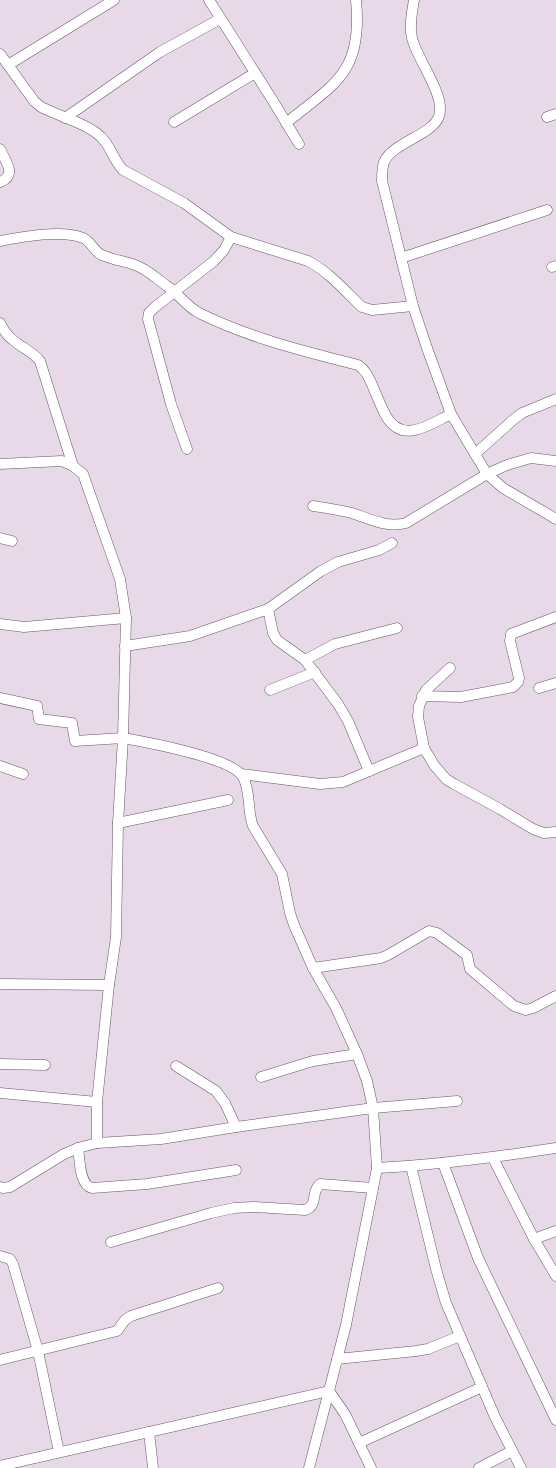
<svg xmlns="http://www.w3.org/2000/svg" width="556" height="1468" font-family="'Fira Sans Condensed',sans-serif">
  <style>
    .lines { fill: none; stroke-linecap: round; stroke-linejoin: round }
    .street-casing { stroke: #635762; stroke-width: 11 }
    .street { stroke: #fff; stroke-width: 10 }
  </style>
  <rect width="100%" height="100%" fill="#e7d9e7"/>
  <g class="lines">
    <defs>
      <g id="street">
        <path d="M 209,0 L 273,101 L 299,144"/>
        <path d="M 414,0 C 412,12 409,26 412,38 C 417,60 446,95 439,116 C 433,135 393,142 384,162 C 382,168 382,175 382,181 L 413,306 L 427,348 L 451,414 L 487,474 L 503,488 L 556,519"/>
        <path d="M 0,54 L 34,101 L 41,107 C 59,116 88,124 101,137 C 111,146 113,160 123,170 L 184,203 L 231,237 L 308,261 C 329,272 345,291 362,307 L 372,310 L 413,306"/>
        <path d="M 8,65 L 114,0"/>
        <path d="M 547,117 L 556,114"/>
        <path d="M 65,118 L 160,52 L 220,19"/>
        <path d="M 174,122 L 255,73"/>
        <path d="M 286,123 C 336,83 363,72 356,0"/>
        <path d="M 0,149 C 5,161 18,175 0,182"/>
        <path d="M 0,241 C 21,237 63,229 83,238 C 92,242 94,252 102,255 C 113,260 124,261 135,265 C 147,269 157,279 167,286 C 178,293 186,306 199,313 C 250,338 303,351 358,365 C 366,370 369,378 373,387 C 377,396 381,407 386,416 C 403,445 430,424 451,414"/>
        <path d="M 401,258 L 547,210"/>
        <path d="M 552,267 L 556,266"/>
        <path d="M 0,323 C 3,329 7,336 13,340 C 22,348 32,351 40,361 L 73,466"/>
        <path d="M 187,449 L 171,404 L 148,319 L 149,313 L 155,307 L 214,261 L 224,250 L 231,237"/>
        <path d="M 475,454 L 513,420 L 522,413 L 556,399"/>
        <path d="M 0,464 L 62,461 L 73,466 L 83,474 L 120,579 L 126,618 L 123,738 C 146,742 233,758 243,777 C 251,792 247,811 253,826 L 282,874 L 290,913 L 294,925 L 313,968 L 336,1008 L 357,1054 L 367,1081 L 373,1108 L 377,1168 L 346,1325 L 309,1468"/>
        <path d="M 313,506 C 326,508 340,510 352,513 C 370,519 387,528 406,523 L 487,474 L 507,465 L 531,458 L 556,461"/>
        <path d="M 0,538 L 12,541"/>
        <path d="M 268,609 L 273,633 L 277,640 L 305,660 L 338,704 L 348,721 L 369,771"/>
        <path d="M 0,624 L 24,627 L 126,618"/>
        <path d="M 125,646 L 190,636 L 268,609 L 321,571 L 338,562 L 379,550 L 392,543"/>
        <path d="M 305,660 L 335,644 L 397,628"/>
        <path d="M 450,668 L 426,690 L 419,706 L 418,717 L 424,748 L 434,765 L 446,779 L 454,784 L 500,809 L 533,829 L 544,833 L 556,832"/>
        <path d="M 539,688 L 556,683"/>
        <path d="M 270,690 L 315,672"/>
        <path d="M 422,696 L 461,697 L 513,687 L 518,682 L 519,678 L 510,641 L 511,634 L 556,617"/>
        <path d="M 0,698 L 37,706 L 39,719 L 72,723 L 75,741 L 123,738 L 118,823 L 116,937 L 109,985 L 97,1102 L 97,1143"/>
        <path d="M 0,766 L 23,774"/>
        <path d="M 241,774 L 320,784 L 343,782 L 424,748"/>
        <path d="M 118,823 L 228,800"/>
        <path d="M 313,968 L 381,958 L 388,955 L 429,931 L 437,933 L 467,955 L 470,969 L 514,1006 L 526,1010 L 533,1008 L 556,996"/>
        <path d="M 0,984 L 109,985"/>
        <path d="M 0,1064 L 45,1065"/>
        <path d="M 176,1066 L 216,1091 L 225,1103 L 236,1127"/>
        <path d="M 261,1077 L 313,1061 L 357,1054"/>
        <path d="M 0,1093 L 97,1102"/>
        <path d="M 78,1148 C 80,1159 79,1185 92,1188 L 147,1184 L 236,1170"/>
        <path d="M 493,1158 L 534,1239 L 556,1276"/>
        <path d="M 443,1163 L 478,1258 L 556,1420"/>
        <path d="M 411,1166 L 436,1269 L 446,1303 L 495,1417 L 521,1468"/>
        <path d="M 377,1168 C 437,1165 497,1157 556,1148"/>
        <path d="M 0,1187 L 3,1188 L 10,1187 L 64,1154 L 78,1148 L 97,1143 L 161,1139 L 236,1127 L 373,1108 L 457,1101"/>
        <path d="M 534,1239 L 556,1231"/>
        <path d="M 111,1242 L 211,1213 L 234,1208 L 253,1207 L 305,1210 C 319,1205 310,1193 320,1184 L 373,1188"/>
        <path d="M 0,1256 L 10,1259 L 13,1264 L 38,1351 L 59,1452"/>
        <path d="M 337,1359 L 416,1351 L 428,1349 L 460,1336"/>
        <path d="M 0,1360 L 117,1331 L 125,1320 L 131,1316 L 218,1288"/>
        <path d="M 329,1391 L 345,1414 L 371,1468"/>
        <path d="M 149,1432 L 153,1468"/>
        <path d="M 359,1443 L 482,1387"/>
        <path d="M 0,1466 L 329,1391"/>
        <path d="M 479,1468 L 512,1451"/>
      </g>
    </defs>
    <use href="#street" class="street-casing"/>
    <use href="#street" class="street"/>
  </g>
</svg>
